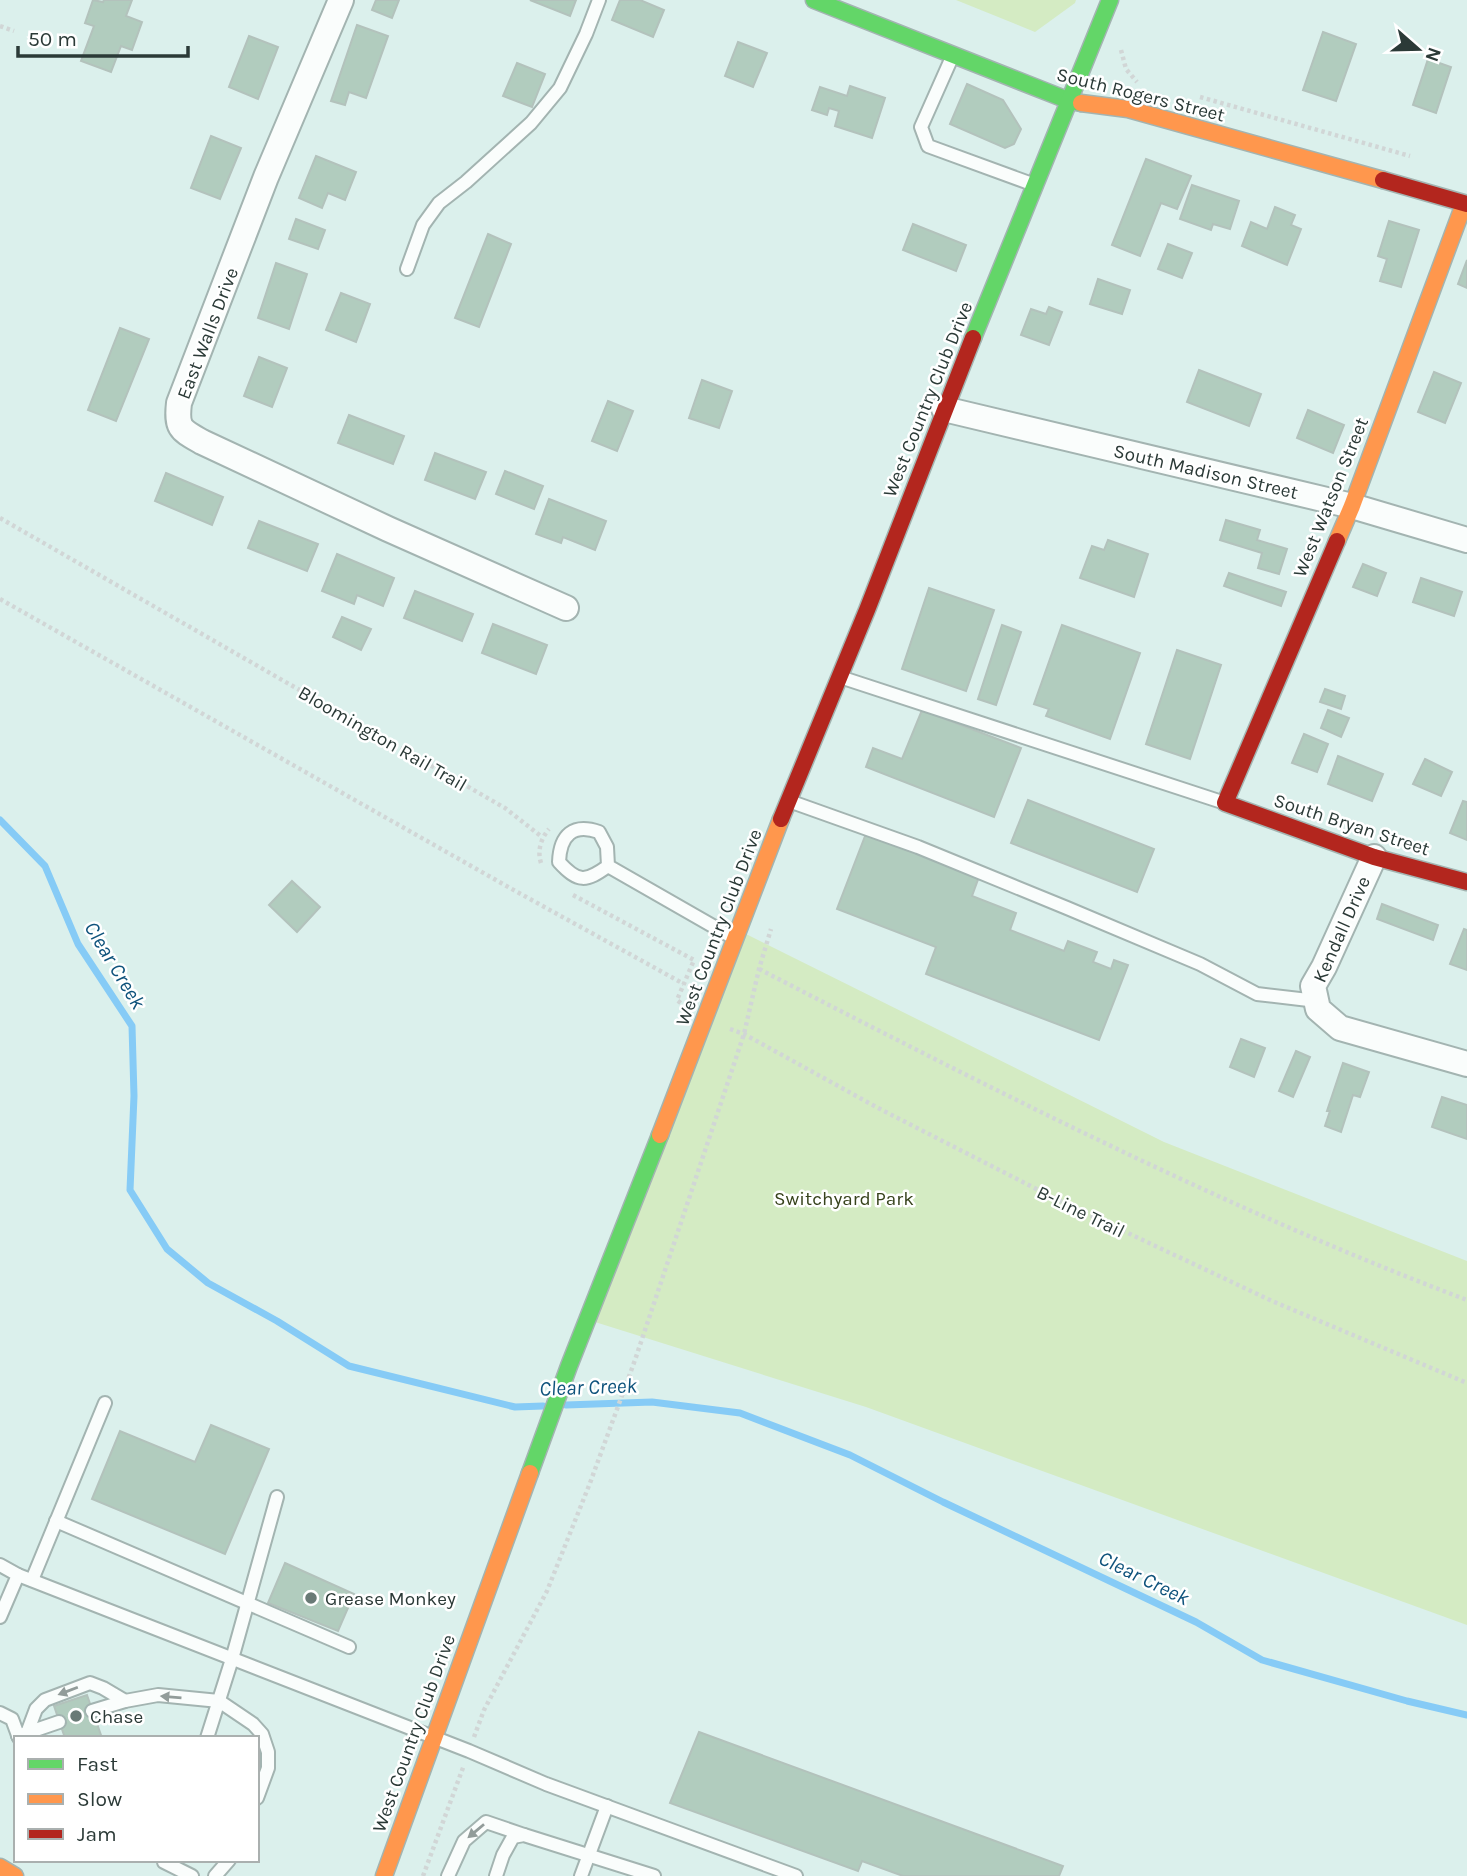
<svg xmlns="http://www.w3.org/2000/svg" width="1467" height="1876" font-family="Karla,sans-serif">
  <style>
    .green { fill: #d4ebc3 }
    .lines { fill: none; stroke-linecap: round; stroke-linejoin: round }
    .stream { stroke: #86cbf6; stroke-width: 7 }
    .building { fill: #b1ccbe; stroke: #b3c2bc; stroke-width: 2 }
    .lane-casing { stroke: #a3b4b1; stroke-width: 16 }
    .street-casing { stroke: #a3b4b1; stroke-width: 28 }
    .fast-casing { stroke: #a3b4b1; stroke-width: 19 }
    .slow-casing { stroke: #a3b4b1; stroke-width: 19 }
    .jam-casing { stroke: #a3b4b1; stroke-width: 19 }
    .path { stroke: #d1d6d6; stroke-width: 4.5; stroke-dasharray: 3.5 3.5; stroke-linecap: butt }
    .lane { stroke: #fafdfc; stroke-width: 12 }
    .street { stroke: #fafdfc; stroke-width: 24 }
    .fast { stroke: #63d668; stroke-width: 16 }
    .slow { stroke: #ff974d; stroke-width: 16 }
    .jam { stroke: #b3261e; stroke-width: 16 }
    .oneway { fill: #929c9a }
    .poi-dot { fill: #697a76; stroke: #fff; stroke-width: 2.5 }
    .labels { text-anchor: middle; stroke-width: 5; stroke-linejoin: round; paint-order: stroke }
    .street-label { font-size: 19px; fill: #2b3a37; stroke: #fff }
    .park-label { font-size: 19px; fill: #36421b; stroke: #fff }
    .poi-label { font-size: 19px; fill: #2b3a37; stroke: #fff; text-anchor: start }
    .water-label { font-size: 21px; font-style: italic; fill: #0f537c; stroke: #fff }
  </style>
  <rect width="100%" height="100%" fill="#dbf0ec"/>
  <g class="green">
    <path d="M 956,0 L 1076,0 L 1075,3 L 1035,32 Z"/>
    <path d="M 732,927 L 1164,1142 L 1467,1261 L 1467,1625 L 866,1407 L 595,1322 Z"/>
  </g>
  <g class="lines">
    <g class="stream">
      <path d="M 0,820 L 45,866 L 78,944 L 132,1026 L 134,1096 L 130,1190 L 167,1249 L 208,1283 L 277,1321 L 349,1366 L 515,1407 L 543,1406"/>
      <path d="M 566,1405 L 652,1402 L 740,1413 L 850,1455 L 943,1502 L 1196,1622 L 1262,1660 L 1407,1701 L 1467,1715"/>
    </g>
  </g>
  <g class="building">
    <path d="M 93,0 L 103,2 L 104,0 L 132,0 L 126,16 L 142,22 L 132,50 L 121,46 L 111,72 L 81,61 L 94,26 L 85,23 Z"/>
    <path d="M 376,0 L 399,0 L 392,18 L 372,10 Z"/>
    <path d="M 530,0 L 576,0 L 570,16 Z"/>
    <path d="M 620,0 L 640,0 L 664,10 L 653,37 L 612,20 Z"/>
    <path d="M 357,25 L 388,36 L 366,98 L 349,92 L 345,105 L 331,101 Z"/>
    <path d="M 1323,32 L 1356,44 L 1336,101 L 1303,90 Z"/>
    <path d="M 249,36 L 278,47 L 258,99 L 229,87 Z"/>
    <path d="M 738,42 L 767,53 L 753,87 L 725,76 Z"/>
    <path d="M 1428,59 L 1451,67 L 1436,113 L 1413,105 Z"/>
    <path d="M 517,63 L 545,74 L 532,107 L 503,96 Z"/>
    <path d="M 967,84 L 1003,100 L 1021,129 L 1014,144 L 1005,148 L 950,124 Z"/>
    <path d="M 850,86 L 885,98 L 872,138 L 835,126 L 839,111 L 829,108 L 827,115 L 812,110 L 820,87 L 847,96 Z"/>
    <path d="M 211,136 L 241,148 L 220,199 L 191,188 Z"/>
    <path d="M 316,156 L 356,172 L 345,200 L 328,193 L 322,208 L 299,198 Z"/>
    <path d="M 1146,159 L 1191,176 L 1177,209 L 1161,203 L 1140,256 L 1112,245 Z"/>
    <path d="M 1192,185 L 1239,201 L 1230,229 L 1213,224 L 1211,230 L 1180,219 Z"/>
    <path d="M 1275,207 L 1295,215 L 1291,225 L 1301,229 L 1287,265 L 1242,246 L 1251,222 L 1267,229 Z"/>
    <path d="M 296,219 L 325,230 L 318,249 L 289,239 Z"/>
    <path d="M 1389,221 L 1419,230 L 1401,287 L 1380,281 L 1387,259 L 1378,256 Z"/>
    <path d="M 913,224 L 966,245 L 956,271 L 903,250 Z"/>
    <path d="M 488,234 L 511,244 L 479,327 L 455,318 Z"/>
    <path d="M 1168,244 L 1192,253 L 1182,278 L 1158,269 Z"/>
    <path d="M 1467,260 L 1467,288 L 1458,284 Z"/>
    <path d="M 276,263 L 307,274 L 289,329 L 258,318 Z"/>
    <path d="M 1098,279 L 1130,290 L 1122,314 L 1090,304 Z"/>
    <path d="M 341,293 L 370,304 L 356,342 L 326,330 Z"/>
    <path d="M 1049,307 L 1062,312 L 1049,345 L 1021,335 L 1031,309 L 1046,314 Z"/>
    <path d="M 120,328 L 149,339 L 116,421 L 88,410 Z"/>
    <path d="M 259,357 L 287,368 L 272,407 L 244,396 Z"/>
    <path d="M 1199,370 L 1261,394 L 1249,426 L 1187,402 Z"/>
    <path d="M 1434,372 L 1461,383 L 1445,423 L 1418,412 Z"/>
    <path d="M 702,380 L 732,391 L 719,428 L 689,418 Z"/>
    <path d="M 608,401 L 633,411 L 617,451 L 592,441 Z"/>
    <path d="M 1308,410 L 1344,425 L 1333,453 L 1297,438 Z"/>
    <path d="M 349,415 L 404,436 L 393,464 L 338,443 Z"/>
    <path d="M 435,453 L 486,472 L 475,499 L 425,480 Z"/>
    <path d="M 505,471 L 543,486 L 534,509 L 496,494 Z"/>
    <path d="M 166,473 L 223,497 L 212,525 L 155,501 Z"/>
    <path d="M 549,499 L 606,521 L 595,550 L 563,537 L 561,543 L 536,534 Z"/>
    <path d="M 1226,520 L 1260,530 L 1257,540 L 1287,549 L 1279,574 L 1258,568 L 1262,553 L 1220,540 Z"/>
    <path d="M 259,521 L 318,544 L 307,571 L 248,548 Z"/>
    <path d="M 1108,540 L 1148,554 L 1134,597 L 1080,578 L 1092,546 L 1104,550 Z"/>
    <path d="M 337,554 L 394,578 L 383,606 L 357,595 L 354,604 L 322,591 Z"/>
    <path d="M 1363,564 L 1386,573 L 1377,596 L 1353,587 Z"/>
    <path d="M 1229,573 L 1286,592 L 1281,606 L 1224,586 Z"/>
    <path d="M 1421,578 L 1462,592 L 1454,616 L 1413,602 Z"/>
    <path d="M 929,588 L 994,610 L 966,691 L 902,669 Z"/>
    <path d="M 415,591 L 473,614 L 462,641 L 404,618 Z"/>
    <path d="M 342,617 L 371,629 L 361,650 L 333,637 Z"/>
    <path d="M 493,624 L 547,645 L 536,674 L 482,653 Z"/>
    <path d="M 1002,625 L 1021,632 L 996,705 L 978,699 Z"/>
    <path d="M 1062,625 L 1140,653 L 1110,739 L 1046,716 L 1049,709 L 1034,704 Z"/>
    <path d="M 1177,650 L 1221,665 L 1190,759 L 1146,744 Z"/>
    <path d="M 1325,689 L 1345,696 L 1341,709 L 1320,702 Z"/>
    <path d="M 922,710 L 1021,748 L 994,817 L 866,767 L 873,748 L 902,759 Z"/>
    <path d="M 1328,710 L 1349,718 L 1341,737 L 1321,728 Z"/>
    <path d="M 1304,734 L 1328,744 L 1317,772 L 1292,763 Z"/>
    <path d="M 1338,756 L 1383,774 L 1372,801 L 1328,784 Z"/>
    <path d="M 1425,759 L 1452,772 L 1441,796 L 1413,784 Z"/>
    <path d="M 1028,800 L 1154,849 L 1137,892 L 1011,843 Z"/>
    <path d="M 1463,801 L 1467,802 L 1467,840 L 1450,833 Z"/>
    <path d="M 867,831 L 980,874 L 972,896 L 1016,913 L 1010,930 L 1064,951 L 1068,941 L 1097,952 L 1093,962 L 1111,969 L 1114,960 L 1128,965 L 1099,1040 L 926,974 L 936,947 L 837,909 Z"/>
    <path d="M 292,881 L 320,907 L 297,932 L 269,905 Z"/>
    <path d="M 1382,904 L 1438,925 L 1433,940 L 1377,919 Z"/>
    <path d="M 1464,929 L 1467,930 L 1467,970 L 1450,964 Z"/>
    <path d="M 1241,1039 L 1265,1048 L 1254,1077 L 1230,1067 Z"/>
    <path d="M 1296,1051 L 1310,1057 L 1293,1097 L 1279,1091 Z"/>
    <path d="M 1343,1063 L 1369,1072 L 1360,1097 L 1353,1095 L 1341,1132 L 1325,1126 L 1330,1111 L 1327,1111 Z"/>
    <path d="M 1442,1097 L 1467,1105 L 1467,1139 L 1432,1127 Z"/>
    <path d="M 211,1425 L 269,1449 L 225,1554 L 92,1499 L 120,1431 L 195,1462 Z"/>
    <path d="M 285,1563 L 354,1594 L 338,1631 L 268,1603 Z"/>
    <path d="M 87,1695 L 102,1738 L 65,1738 L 54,1706 Z"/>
    <path d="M 699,1732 L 1063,1866 L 1059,1876 L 903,1876 L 862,1861 L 858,1871 L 670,1803 Z"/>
  </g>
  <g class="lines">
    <defs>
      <g id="lane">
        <path d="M 953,55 L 921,127 L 928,146 L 1032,184"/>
        <path d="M 407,269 L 423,225 L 439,203 L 466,182 L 531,123 L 560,88 L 586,34 L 599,0"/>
        <path d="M 843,678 L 1225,803"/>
        <path d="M 789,801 L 918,847 L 1067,908 L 1200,964 L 1257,994 L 1317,1001"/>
        <path d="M 608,866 C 586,882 578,883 559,862 C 560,835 573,823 599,832 L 607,847 L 608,866 L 732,937"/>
        <path d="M 56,1521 L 349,1647"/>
        <path d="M 0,1565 L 18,1575 L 0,1617"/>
        <path d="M 18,1575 L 469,1751 L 546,1784 L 796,1876"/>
        <path d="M 32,1580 L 105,1403"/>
        <path d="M 92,1711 L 125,1701 L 158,1695 L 219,1701 L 253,1724 L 262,1734 L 268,1752 L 268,1768 L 257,1798"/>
        <path d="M 0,1713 L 12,1719 L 19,1738"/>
        <path d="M 27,1733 L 36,1709 L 45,1700 L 90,1683 L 103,1688 L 125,1701"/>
        <path d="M 18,1736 L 59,1722"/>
        <path d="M 207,1738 L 232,1659 L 277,1497"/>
        <path d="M 164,1860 L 164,1862 L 192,1876"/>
        <path d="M 215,1876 L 229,1860"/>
        <path d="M 448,1876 L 464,1841 L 486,1822 L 524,1835"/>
        <path d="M 496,1876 L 503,1855 L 513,1837 L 524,1835 L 654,1876"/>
        <path d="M 581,1876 L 607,1806"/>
      </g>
      <g id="street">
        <path d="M 341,0 L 266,177 L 179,403 C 176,429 181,430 202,442 L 388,529 L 566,608"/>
        <path d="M 944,409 L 1352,506 L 1467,540"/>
        <path d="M 1374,857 L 1324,967 L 1313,986 L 1318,1009 L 1340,1028 L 1467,1064"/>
      </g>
      <g id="fast">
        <path d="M 814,0 L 1070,101 L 1081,103"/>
        <path d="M 973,338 L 1110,0"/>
        <path d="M 530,1473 L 569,1366 L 660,1135"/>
      </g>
      <g id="slow">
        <path d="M 1081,103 L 1128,109 L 1383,180"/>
        <path d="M 1337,541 L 1352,506 L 1464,204"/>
        <path d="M 660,1135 L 781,819"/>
        <path d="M 0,1867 L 15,1876"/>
        <path d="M 384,1876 L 530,1473"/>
      </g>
      <g id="jam">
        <path d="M 1383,180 L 1467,204"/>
        <path d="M 1337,541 L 1225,803 L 1374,857 L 1467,882"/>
        <path d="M 781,819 L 867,610 L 973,338"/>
      </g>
    </defs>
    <use href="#lane" class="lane-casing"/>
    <use href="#street" class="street-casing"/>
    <use href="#fast" class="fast-casing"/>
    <use href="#slow" class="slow-casing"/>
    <use href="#jam" class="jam-casing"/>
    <g class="path">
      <path d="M 0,26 L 14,31"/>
      <path d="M 1121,50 L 1126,69 L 1137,82"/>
      <path d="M 1200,97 L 1410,156"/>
      <path d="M 0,518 L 505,808 L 542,837"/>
      <path d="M 0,599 L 510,888 L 684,984"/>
      <path d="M 541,863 C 537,851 541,838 549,829"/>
      <path d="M 573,895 L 694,960 L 677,1000 L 682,1004"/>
      <path d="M 759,969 C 990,1088 1223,1208 1467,1300"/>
      <path d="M 730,1029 L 744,1034 L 878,1108 L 1058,1200 L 1272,1301 L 1467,1383"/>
      <path d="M 474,1737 L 484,1710 L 547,1591 L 590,1483 L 635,1360 L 744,1034 L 759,969 L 771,929"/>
      <path d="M 423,1876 L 464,1765"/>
    </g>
    <use href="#lane" class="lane"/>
    <use href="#street" class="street"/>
    <use href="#fast" class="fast"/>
    <use href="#slow" class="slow"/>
    <use href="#jam" class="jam"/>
  </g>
  <defs><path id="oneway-solid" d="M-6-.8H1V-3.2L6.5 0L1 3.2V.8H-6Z" transform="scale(1.75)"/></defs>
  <g class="oneway">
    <use href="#oneway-solid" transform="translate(68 1691) rotate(159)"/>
    <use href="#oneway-solid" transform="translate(171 1697) rotate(-175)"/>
    <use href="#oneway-solid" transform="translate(476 1831) rotate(140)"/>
  </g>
  <g class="poi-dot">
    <circle cx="311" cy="1598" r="7"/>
    <circle cx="76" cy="1716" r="7"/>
  </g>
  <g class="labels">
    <g class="street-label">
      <text transform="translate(1141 94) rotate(14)" y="7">South Rogers Street</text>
      <text transform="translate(207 333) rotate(-69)" y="7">East Walls Drive</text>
      <text transform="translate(927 399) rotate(-68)" y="7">West Country Club Drive</text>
      <text transform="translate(1206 471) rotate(13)" y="7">South Madison Street</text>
      <text transform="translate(1330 497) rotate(-68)" y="7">West Watson Street</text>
      <text transform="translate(383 738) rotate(30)" y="7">Bloomington Rail Trail</text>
      <text transform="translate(1352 824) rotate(18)" y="7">South Bryan Street</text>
      <text transform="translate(718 927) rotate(-69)" y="7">West Country Club Drive</text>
      <text transform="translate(1341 929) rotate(-66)" y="7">Kendall Drive</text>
      <text transform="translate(1081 1211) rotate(26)" y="7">B-Line Trail</text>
      <text transform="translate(413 1733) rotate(-70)" y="7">West Country Club Drive</text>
    </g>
    <g class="park-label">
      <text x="844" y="1205">Switchyard Park</text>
    </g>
    <g class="poi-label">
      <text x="325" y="1605">Grease Monkey</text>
      <text x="90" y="1723">Chase</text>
    </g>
    <g class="water-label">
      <text transform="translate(115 965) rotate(59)" y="7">Clear Creek</text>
      <text transform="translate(588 1387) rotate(-2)" y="7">Clear Creek</text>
      <text transform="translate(1144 1578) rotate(26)" y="7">Clear Creek</text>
    </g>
  </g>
  <rect x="14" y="1736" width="245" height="126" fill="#ffffff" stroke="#aab0af" stroke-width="2"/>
  <rect x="28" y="1759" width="35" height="10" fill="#63d668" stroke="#aab0af" stroke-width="2"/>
  <text x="77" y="1771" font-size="21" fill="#2b3a37">Fast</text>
  <rect x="28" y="1794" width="35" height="10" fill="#ff974d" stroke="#aab0af" stroke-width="2"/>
  <text x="77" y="1806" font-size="21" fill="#2b3a37">Slow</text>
  <rect x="28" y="1829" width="35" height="10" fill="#b3261e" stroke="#aab0af" stroke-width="2"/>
  <text x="77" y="1841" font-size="21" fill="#2b3a37">Jam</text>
  <g transform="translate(1418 49) rotate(110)" stroke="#ffffff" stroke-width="5" paint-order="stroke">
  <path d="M0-5L12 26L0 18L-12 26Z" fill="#2b3a37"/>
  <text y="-10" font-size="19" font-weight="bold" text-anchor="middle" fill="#2b3a37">N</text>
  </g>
  <path d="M18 46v10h170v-10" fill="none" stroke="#2b3a37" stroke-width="3.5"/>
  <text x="28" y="46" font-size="21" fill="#2b3a37" stroke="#ffffff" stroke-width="5" paint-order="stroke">50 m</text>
</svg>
